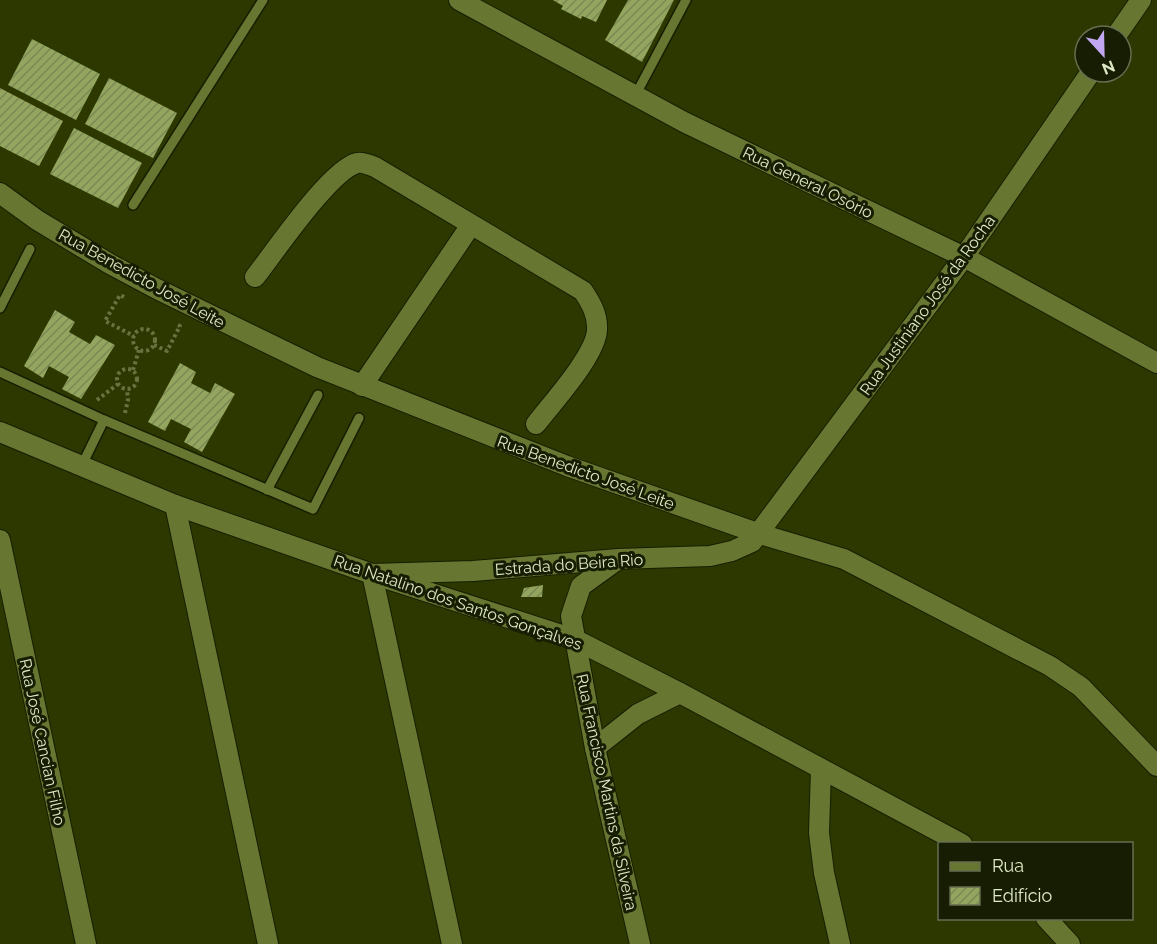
<svg xmlns="http://www.w3.org/2000/svg" width="1157" height="944" font-family="Raleway,sans-serif">
  <style>
    .building { fill: url(#building-hatch) }
    .lines { fill: none; stroke-linecap: round; stroke-linejoin: round }
    .lane-casing { stroke: #171e00; stroke-width: 12 }
    .street-casing { stroke: #171e00; stroke-width: 22 }
    .path { stroke: #687341; stroke-width: 4; stroke-dasharray: 3 3; stroke-linecap: butt }
    .lane { stroke: #677732; stroke-width: 9 }
    .street { stroke: #677732; stroke-width: 20 }
    .labels { text-anchor: middle; stroke-width: 6; stroke-linejoin: round; paint-order: stroke }
    .street-label { font-size: 16px; fill: #dde8c4; stroke: #171d02 }
  </style>
  <defs>
    <pattern id="building-hatch" width="6" height="6" patternUnits="userSpaceOnUse" patternTransform="scale(1.5)"><rect width="6" height="6" fill="#93a55f"/><path d="M-1 1l2-2M0 6l6-6M5 7l2-2" fill="none" stroke="#7b8854"/></pattern>
  </defs>
  <rect width="100%" height="100%" fill="#2d3800"/>
  <g class="building">
    <path d="M 553,0 L 607,0 L 596,22 L 582,16 L 581,19 L 561,9 L 563,6 Z"/>
    <path d="M 628,0 L 674,0 L 642,62 L 605,40 Z"/>
    <path d="M 32,39 L 100,74 L 76,120 L 8,85 Z"/>
    <path d="M 109,78 L 177,113 L 153,158 L 85,124 Z"/>
    <path d="M 0,88 L 63,121 L 39,166 L 0,146 Z"/>
    <path d="M 74,128 L 142,163 L 118,208 L 50,174 Z"/>
    <path d="M 55,310 L 75,322 L 69,332 L 90,344 L 96,335 L 115,345 L 81,399 L 62,389 L 69,377 L 49,366 L 43,378 L 24,366 Z"/>
    <path d="M 180,363 L 196,372 L 191,383 L 210,393 L 215,383 L 235,394 L 202,452 L 184,442 L 191,429 L 171,419 L 165,431 L 148,422 Z"/>
    <path d="M 543,585 L 542,597 L 521,597 L 524,588 Z"/>
  </g>
  <g class="lines">
    <defs>
      <g id="lane">
        <path d="M 635,96 L 686,0"/>
        <path d="M 133,205 L 263,0"/>
        <path d="M 0,308 L 30,249"/>
        <path d="M 0,372 L 104,420 L 82,465"/>
        <path d="M 104,420 L 313,509 L 359,418"/>
        <path d="M 267,490 L 318,395"/>
      </g>
      <g id="street">
        <path d="M 459,0 L 684,122 L 964,257 L 1157,363"/>
        <path d="M 1116,36 L 1141,0"/>
        <path d="M 0,193 L 37,220 L 110,264 L 157,289 L 317,367 L 567,466 L 760,534 L 844,559 L 1050,666 L 1081,687 L 1157,766"/>
        <path d="M 255,277 C 274,253 330,170 357,163 C 362,162 370,165 375,167 L 583,291 C 591,303 598,315 597,330 C 596,355 552,403 536,424"/>
        <path d="M 362,386 L 471,225"/>
        <path d="M 0,432 L 175,505 L 372,574 L 574,639 L 680,693 L 962,844"/>
        <path d="M 175,505 L 268,944"/>
        <path d="M 0,540 L 86,944"/>
        <path d="M 617,560 L 581,586 L 571,616 L 595,748 L 640,944"/>
        <path d="M 595,748 L 638,714 L 680,693"/>
        <path d="M 821,769 L 819,833 L 824,873 L 840,944"/>
        <path d="M 1046,918 L 1070,944"/>
        <path d="M 452,944 L 372,574 L 473,571 L 618,559 L 710,556 L 732,551 L 752,542 L 964,257 L 1091,72"/>
      </g>
    </defs>
    <use href="#lane" class="lane-casing"/>
    <use href="#street" class="street-casing"/>
    <g class="path">
      <path d="M 124,297 L 120,295 L 105,321 L 134,336"/>
      <circle cx="144" cy="340" r="11"/>
      <path d="M 154,345 L 167,351 L 180,326 L 178,325"/>
      <circle cx="127" cy="379" r="10"/>
      <path d="M 133,370 L 139,350"/>
      <path d="M 97,400 L 118,384"/>
      <path d="M 125,413 L 128,400 L 127,390"/>
    </g>
    <use href="#lane" class="lane"/>
    <use href="#street" class="street"/>
  </g>
  <g class="labels">
    <g class="street-label">
      <text transform="translate(808 182) rotate(26)" y="6">Rua General Osório</text>
      <text transform="translate(142 278) rotate(29)" y="6">Rua Benedicto José Leite</text>
      <text transform="translate(927 305) rotate(-54)" y="6">Rua Justiniano José da Rocha</text>
      <text transform="translate(586 472) rotate(20)" y="6">Rua Benedicto José Leite</text>
      <text transform="translate(569 564) rotate(-4)" y="6">Estrada do Beira Rio</text>
      <text transform="translate(458 602) rotate(19)" y="6">Rua Natalino dos Santos Gonçalves</text>
      <text transform="translate(43 742) rotate(78)" y="6">Rua José Cancian Filho</text>
      <text transform="translate(607 792) rotate(78)" y="6">Rua Francisco Martins da Silveira</text>
    </g>
  </g>
  <rect x="938" y="842" width="195" height="78" fill="#171d02" stroke="#666e50" stroke-width="1.5"/>
  <rect x="950" y="862" width="30" height="9" fill="#677732" stroke="#666e50" stroke-width="1.5"/>
  <text x="992" y="872" font-size="18" fill="#dde8c4">Rua</text>
  <rect x="950" y="887" width="30" height="18" fill="url(#building-hatch)" stroke="#666e50" stroke-width="1.5"/>
  <text x="992" y="902" font-size="18" fill="#dde8c4">Edifício</text>
  <g transform="translate(1103 54) rotate(158)"><circle r="28" fill="#171d02" stroke="#666e50" stroke-width="1.5"/>
  <path d="M0-4.5L10 22L0 15L-10 22Z" fill="#c2a7f2"/>
  <text y="-9" font-size="16" font-weight="bold" text-anchor="middle" fill="#dde8c4">N</text>
  </g>
</svg>
